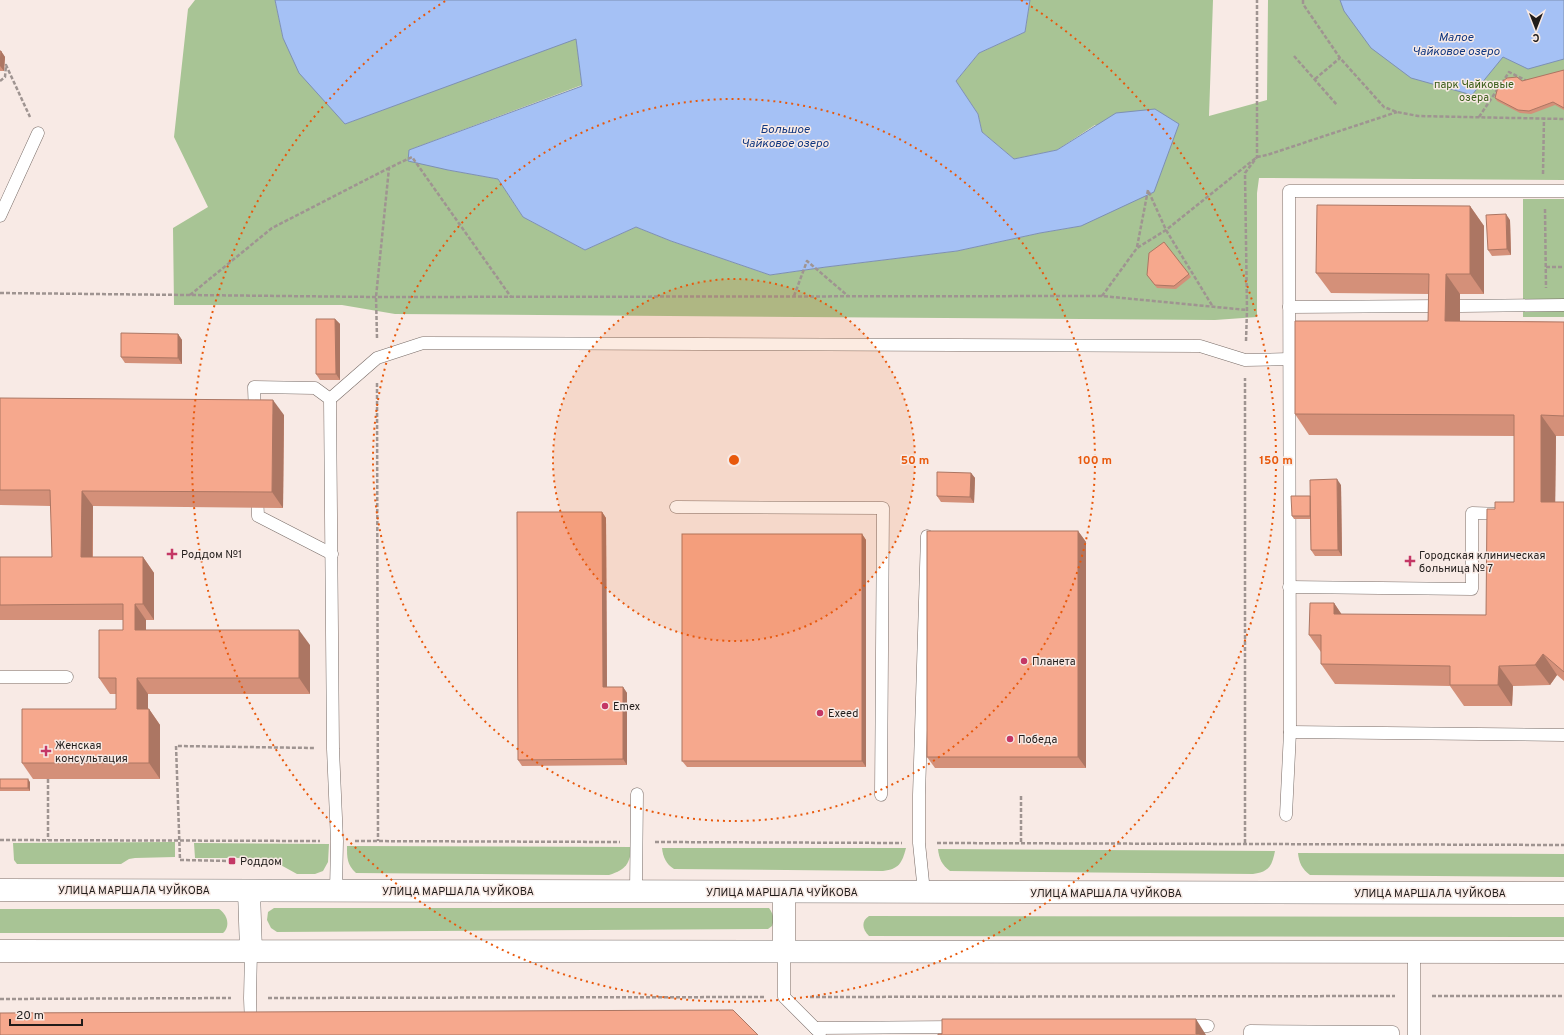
<svg xmlns="http://www.w3.org/2000/svg" width="1564" height="1035" font-family="Overpass,sans-serif">
  <style>
    .green { fill: #a8c495 }
    .water { fill: #a5c1f5; stroke: #7d90b3 }
    .lines { fill: none; stroke-linecap: round; stroke-linejoin: round }
    .lane-casing { stroke: #786c67; stroke-width: 13 }
    .secondary-casing { stroke: #786c67; stroke-width: 23 }
    .path { stroke: #9f9491; stroke-width: 2.5; stroke-dasharray: 4 2; stroke-linecap: butt }
    .lane { stroke: #fff; stroke-width: 12 }
    .secondary { stroke: #fff; stroke-width: 22 }
    .wall { fill: #d49079 }
    .shaded-wall { fill: #ac7663 }
    .building { fill: #f6a88d; stroke: #ac7663 }
    .ring { fill: none; stroke: #e8590c; stroke-width: 2; stroke-dasharray: 2 4 }
    .poi-dot { fill: #c43765; stroke: #f8eae5; stroke-width: 1.5 }
    .labels { text-anchor: middle; stroke-width: 3; stroke-linejoin: round; paint-order: stroke }
    .park-label { font-size: 11px; fill: #395c18; stroke: #f8eae5 }
    .poi-label { font-size: 11px; fill: #211c1a; stroke: #f8eae5; text-anchor: start }
    .street-label { font-size: 11px; fill: #211c1a; stroke: #f8eae5 }
    .water-label { font-size: 12px; font-style: italic; fill: #123880; stroke: #f8eae5 }
    .centre { fill: #e8590c; stroke: #f8eae5; stroke-width: 2 }
    .ring-label { font-size: 12px; text-anchor: middle; font-weight: bold; fill: #e8590c; stroke: #f8eae5; stroke-width: 3; stroke-linejoin: round; paint-order: stroke }
  </style>
  <rect width="100%" height="100%" fill="#f8eae5"/>
  <g class="green">
    <path d="M 195,0 L 275,0 L 283,38 L 345,124 L 576,38 L 582,85 L 409,150 L 448,170 L 498,179 L 523,217 L 585,250 L 636,227 L 671,241 L 770,275 L 826,267 L 957,251 L 1040,233 L 1081,226 L 1167,154 L 1178,124 L 1095,125 L 1057,150 L 1014,159 L 982,132 L 978,114 L 956,81 L 979,53 L 1025,32 L 1030,0 L 1213,0 L 1209,116 L 1267,100 L 1268,0 L 1564,0 L 1564,180 L 1259,178 L 1257,193 L 1257,317 L 1215,320 L 395,314 L 342,305 L 174,305 L 173,228 L 208,207 L 174,137 L 188,9 Z"/>
    <rect x="1523" y="199" width="41" height="118"/>
    <path d="M 175,842 L 175,857 L 135,858 L 129,859 L 121,864 L 17,864 L 14,860 L 13,843 Z"/>
    <path d="M 194,843 L 329,844 L 328,862 L 323,871 L 315,874 L 297,874 L 268,858 L 195,858 Z"/>
    <path d="M 347,846 L 632,847 C 629,864 627,869 609,875 L 356,873 C 347,865 347,858 347,846 Z"/>
    <path d="M 662,848 L 906,848 C 902,863 899,869 883,871 L 674,869 C 666,864 663,857 662,848 Z"/>
    <path d="M 938,849 L 1275,851 C 1272,866 1269,872 1253,874 L 950,871 C 942,865 939,859 938,849 Z"/>
    <path d="M 1298,853 L 1564,854 L 1564,877 L 1310,875 C 1302,869 1299,863 1298,853 Z"/>
    <path d="M 274,908 L 769,908 C 773,914 775,918 772,926 L 768,929 L 277,932 L 271,928 L 267,920 L 268,912 Z"/>
    <path d="M 0,909 L 219,909 C 227,914 231,926 223,933 L 0,933 Z"/>
    <path d="M 869,916 L 1564,917 L 1564,937 L 869,936 C 862,929 861,921 869,916 Z"/>
  </g>
  <g class="water">
    <path d="M 275,0 L 1030,0 L 1025,32 L 979,53 L 956,81 L 978,114 L 982,132 L 1014,159 L 1057,150 L 1116,113 L 1155,109 L 1179,124 L 1154,192 L 1081,226 L 1040,233 L 957,251 L 826,267 L 770,275 L 671,241 L 636,227 L 585,250 L 523,217 L 498,179 L 448,170 L 408,161 L 409,150 L 582,86 L 576,39 L 345,124 L 299,73 L 283,38 Z"/>
    <path d="M 1340,0 L 1564,0 L 1564,59 L 1528,69 L 1503,57 L 1472,95 L 1411,78 L 1371,48 L 1344,11 Z"/>
  </g>
  <g class="lines">
    <defs>
      <g id="lane">
        <path d="M 0,216 L 38,133"/>
        <path d="M 1460,306 L 1564,305"/>
        <path d="M 1289,307 L 1443,306"/>
        <path d="M 330,399 L 377,358 L 423,343 L 1200,346 L 1245,360 L 1289,359"/>
        <path d="M 255,416 L 254,387 L 315,388 L 330,399 L 333,749 L 337,841 L 336,891"/>
        <path d="M 257,492 L 258,516 L 332,554"/>
        <path d="M 676,507 L 883,508 L 881,795"/>
        <path d="M 1289,587 L 1472,589 L 1472,513 L 1503,514"/>
        <path d="M 0,677 L 67,677"/>
        <path d="M 1290,732 L 1564,735"/>
        <path d="M 1286,815 L 1290,732 L 1289,191 L 1564,191"/>
        <path d="M 636,891 L 637,794"/>
        <path d="M 924,892 L 919,843 L 919,795 L 927,536"/>
        <path d="M 784,952 L 784,997 L 820,1033"/>
        <path d="M 1184,1026 L 1208,1026"/>
        <path d="M 251,1027 L 250,998 L 251,951"/>
        <path d="M 815,1028 L 957,1027"/>
        <path d="M 1250,1035 L 1250,1031 L 1393,1032 L 1393,1035"/>
        <path d="M 1414,1035 L 1414,952"/>
      </g>
      <g id="secondary">
        <path d="M 0,890 L 1564,893"/>
        <path d="M 249,891 L 251,951"/>
        <path d="M 0,951 L 1564,952"/>
        <path d="M 784,952 L 784,892"/>
      </g>
    </defs>
    <use href="#lane" class="lane-casing"/>
    <use href="#secondary" class="secondary-casing"/>
    <g class="path">
      <path d="M 1303,0 L 1303,4 L 1340,58 L 1384,107 L 1397,112 L 1418,116 L 1564,119"/>
      <path d="M 1294,56 L 1337,105"/>
      <path d="M 1315,79 L 1340,58"/>
      <path d="M 0,81 L 5,77 L 6,65 L 30,117"/>
      <path d="M 1502,83 L 1509,72 L 1527,81"/>
      <path d="M 1479,117 L 1499,87"/>
      <path d="M 1543,174 L 1544,118"/>
      <path d="M 1545,209 L 1546,288"/>
      <path d="M 1137,247 L 1148,190 L 1166,230 L 1213,307"/>
      <path d="M 1546,267 L 1564,267"/>
      <path d="M 0,293 L 376,297 L 1102,296 L 1247,310"/>
      <path d="M 190,295 L 272,228 L 389,168"/>
      <path d="M 794,296 L 807,261 L 848,296"/>
      <path d="M 1102,296 L 1137,248 L 1166,230 L 1257,157 L 1267,155 L 1397,112"/>
      <path d="M 377,338 L 376,297 L 389,168 L 412,157 L 511,297"/>
      <path d="M 1246,341 L 1247,310 L 1245,173 L 1257,157 L 1257,0"/>
      <path d="M 377,383 L 378,841"/>
      <path d="M 48,779 L 48,840"/>
      <path d="M 1021,796 L 1021,843"/>
      <path d="M 0,840 L 320,841"/>
      <path d="M 355,841 L 620,842"/>
      <path d="M 655,842 L 902,843"/>
      <path d="M 937,843 L 1564,845"/>
      <path d="M 1245,843 L 1245,378"/>
      <path d="M 232,861 L 180,860 L 176,746 L 315,748"/>
      <path d="M 1432,996 L 1564,996"/>
      <path d="M 810,997 L 1395,996"/>
      <path d="M 268,998 L 765,997"/>
      <path d="M 0,999 L 231,998"/>
    </g>
    <use href="#lane" class="lane"/>
    <use href="#secondary" class="secondary"/>
  </g>
  <g class="wall">
    <path d="M 0,51 L 1,51 L 5,57 L 4,71 L 0,71 Z"/>
    <path d="M 1564,70 L 1564,110 L 1555,105 L 1531,114 L 1520,113 L 1497,101 L 1495,98 L 1522,81 Z"/>
    <path d="M 1470,206 L 1484,226 L 1484,294 L 1460,294 L 1460,321 L 1564,322 L 1564,436 L 1556,436 L 1555,502 L 1564,502 L 1564,681 L 1557,675 L 1550,685 L 1513,686 L 1512,706 L 1464,706 L 1450,686 L 1335,684 L 1321,664 L 1321,652 L 1309,635 L 1334,603 L 1342,615 L 1486,615 L 1495,509 L 1514,502 L 1514,436 L 1309,435 L 1295,414 L 1428,321 L 1429,294 L 1331,293 L 1316,273 Z"/>
    <path d="M 1510,220 L 1511,255 L 1492,256 L 1488,250 Z"/>
    <path d="M 1189,274 L 1191,277 L 1176,289 L 1157,288 L 1147,275 Z"/>
    <path d="M 335,319 L 340,324 L 340,380 L 320,380 L 316,374 Z"/>
    <path d="M 178,334 L 182,340 L 182,364 L 125,363 L 121,357 Z"/>
    <path d="M 0,398 L 284,415 L 283,508 L 93,506 L 93,557 L 143,557 L 154,573 L 154,620 L 146,620 L 146,630 L 310,645 L 310,694 L 148,694 L 148,709 L 149,709 L 160,725 L 160,779 L 33,779 L 22,763 L 116,709 L 116,694 L 110,694 L 99,678 L 123,630 L 123,620 L 0,620 L 0,557 L 52,557 L 51,506 L 0,505 Z"/>
    <path d="M 971,473 L 975,478 L 974,503 L 941,502 L 937,496 Z"/>
    <path d="M 1341,485 L 1342,556 L 1315,556 L 1311,550 L 1310,519 L 1294,519 L 1292,516 L 1310,496 Z"/>
    <path d="M 602,512 L 606,518 L 607,687 L 623,687 L 627,693 L 627,765 L 522,766 L 518,760 Z"/>
    <path d="M 1078,531 L 1086,542 L 1086,768 L 935,768 L 927,757 Z"/>
    <path d="M 862,534 L 866,540 L 866,767 L 687,767 L 682,761 Z"/>
    <path d="M 0,779 L 30,782 L 30,791 L 0,791 Z"/>
  </g>
  <g class="shaded-wall">
    <path d="M 1,51 L 5,57 L 4,71 L 0,66 Z"/>
    <path d="M 1470,206 L 1484,226 L 1484,294 L 1470,274 Z"/>
    <path d="M 1506,214 L 1510,220 L 1511,255 L 1507,249 Z"/>
    <path d="M 1446,274 L 1460,294 L 1460,342 L 1445,321 Z"/>
    <path d="M 335,319 L 340,324 L 340,380 L 336,374 Z"/>
    <path d="M 178,334 L 182,340 L 182,364 L 178,358 Z"/>
    <path d="M 273,400 L 284,415 L 283,508 L 272,492 Z"/>
    <path d="M 1541,415 L 1556,436 L 1555,522 L 1541,502 Z"/>
    <path d="M 971,473 L 975,478 L 974,503 L 970,497 Z"/>
    <path d="M 1337,479 L 1341,485 L 1342,556 L 1338,550 Z"/>
    <path d="M 82,491 L 93,506 L 92,573 L 81,557 Z"/>
    <path d="M 602,512 L 606,518 L 607,693 L 603,687 Z"/>
    <path d="M 1078,531 L 1086,542 L 1086,768 L 1078,757 Z"/>
    <path d="M 862,534 L 866,540 L 866,767 L 862,761 Z"/>
    <path d="M 143,557 L 154,573 L 154,620 L 143,604 Z"/>
    <path d="M 1334,603 L 1348,624 L 1334,614 Z"/>
    <path d="M 135,604 L 146,620 L 146,645 L 135,630 Z"/>
    <path d="M 299,630 L 310,645 L 310,694 L 299,678 Z"/>
    <path d="M 1543,654 L 1557,675 L 1550,685 L 1535,665 Z"/>
    <path d="M 1499,666 L 1513,686 L 1512,706 L 1498,685 Z"/>
    <path d="M 137,678 L 148,694 L 148,725 L 137,709 Z"/>
    <path d="M 623,687 L 627,693 L 627,765 L 623,759 Z"/>
    <path d="M 149,709 L 160,725 L 160,779 L 149,763 Z"/>
    <path d="M 28,779 L 30,782 L 30,791 L 28,788 Z"/>
    <path d="M 1196,1019 L 1206,1035 L 1197,1035 L 1196,1034 Z"/>
  </g>
  <g class="building">
    <path d="M 0,51 L 1,51 L 0,66 Z"/>
    <path d="M 1564,70 L 1564,108 L 1553,102 L 1529,111 L 1518,110 L 1495,98 L 1498,87 L 1503,81 L 1507,78 L 1517,77 L 1522,81 Z"/>
    <path d="M 1317,205 L 1470,206 L 1470,274 L 1446,274 L 1445,321 L 1564,322 L 1564,416 L 1541,415 L 1541,502 L 1564,502 L 1564,672 L 1543,654 L 1535,665 L 1499,666 L 1498,685 L 1450,685 L 1450,666 L 1321,664 L 1321,635 L 1309,635 L 1310,603 L 1334,603 L 1334,614 L 1486,615 L 1487,509 L 1495,509 L 1495,502 L 1514,502 L 1514,415 L 1295,414 L 1295,321 L 1428,321 L 1429,274 L 1316,273 Z"/>
    <path d="M 1506,214 L 1507,249 L 1488,250 L 1486,215 Z"/>
    <path d="M 1164,242 L 1189,274 L 1174,286 L 1155,285 L 1147,275 L 1149,253 Z"/>
    <path d="M 316,319 L 335,319 L 336,374 L 316,374 Z"/>
    <path d="M 121,333 L 178,334 L 178,358 L 121,357 Z"/>
    <path d="M 0,398 L 273,400 L 272,492 L 82,491 L 81,557 L 143,557 L 143,604 L 135,604 L 135,630 L 299,630 L 299,678 L 137,678 L 137,709 L 149,709 L 149,763 L 22,763 L 22,709 L 116,709 L 116,678 L 99,678 L 99,630 L 123,630 L 123,604 L 0,605 L 0,557 L 52,557 L 50,490 L 0,490 Z"/>
    <path d="M 937,472 L 971,473 L 970,497 L 937,496 Z"/>
    <path d="M 1337,479 L 1338,550 L 1311,550 L 1310,480 Z"/>
    <path d="M 1291,496 L 1310,496 L 1310,516 L 1292,516 Z"/>
    <path d="M 517,512 L 602,512 L 603,687 L 623,687 L 623,759 L 518,760 Z"/>
    <rect x="927" y="531" width="151" height="226"/>
    <rect x="682" y="534" width="180" height="227"/>
    <rect x="0" y="779" width="28" height="9"/>
    <path d="M 733,1010 L 758,1035 L 0,1035 L 0,1013 Z"/>
    <path d="M 942,1019 L 1196,1019 L 1196,1034 L 1200,1034 L 1200,1035 L 938,1035 L 938,1034 L 942,1034 Z"/>
  </g>
  <circle cx="734" cy="460" r="181" fill="#e8590c" fill-opacity=".12"/>
  <g class="ring">
    <circle cx="734" cy="460" r="181"/>
    <circle cx="734" cy="460" r="361"/>
    <path d="M1021 0A542 542 0 1 1 447 0"/>
  </g>
  <g class="poi-dot">
    <path d="M170 548h4v4h4v4h-4v4h-4v-4h-4v-4h4z"/>
    <path d="M1408 555h4v4h4v4h-4v4h-4v-4h-4v-4h4z"/>
    <circle cx="1024" cy="661" r="4"/>
    <circle cx="605" cy="706" r="4"/>
    <circle cx="820" cy="713" r="4"/>
    <circle cx="1010" cy="739" r="4"/>
    <path d="M44 745h4v4h4v4h-4v4h-4v-4h-4v-4h4z"/>
    <rect x="228" y="857" width="8" height="8" rx="2"/>
  </g>
  <g class="labels">
    <g class="park-label">
      <text x="1474" y="88">парк Чайковые<tspan x="1474" dy="13">озера</tspan></text>
    </g>
    <g class="poi-label">
      <text x="181" y="558">Роддом №1</text>
      <text x="1419" y="559">Городская клиническая<tspan x="1419" dy="13">больница № 7</tspan></text>
      <text x="1032" y="665">Планета</text>
      <text x="613" y="710">Emex</text>
      <text x="828" y="717">Exeed</text>
      <text x="1018" y="743">Победа</text>
      <text x="55" y="749">Женская<tspan x="55" dy="13">консультация</tspan></text>
      <text x="240" y="865">Роддом</text>
    </g>
    <g class="street-label">
      <text x="134" y="894">УЛИЦА МАРШАЛА ЧУЙКОВА</text>
      <text x="458" y="895">УЛИЦА МАРШАЛА ЧУЙКОВА</text>
      <text x="782" y="896">УЛИЦА МАРШАЛА ЧУЙКОВА</text>
      <text x="1106" y="897">УЛИЦА МАРШАЛА ЧУЙКОВА</text>
      <text x="1430" y="897">УЛИЦА МАРШАЛА ЧУЙКОВА</text>
    </g>
    <g class="water-label">
      <text x="1456" y="41">Малое<tspan x="1456" dy="14">Чайковое озеро</tspan></text>
      <text x="785" y="133">Большое<tspan x="785" dy="14">Чайковое озеро</tspan></text>
    </g>
  </g>
  <circle cx="734" cy="460" r="6" class="centre"/>
  <g class="ring-label">
    <text x="915" y="464">50 m</text>
    <text x="1095" y="464">100 m</text>
    <text x="1276" y="464">150 m</text>
  </g>
  <g transform="translate(1536 28) rotate(180)" stroke="#f8eae5" stroke-width="3" paint-order="stroke">
  <path d="M0-3L7 15L0 10L-7 15Z" fill="#211c1a"/>
  <text y="-6" font-size="11" font-weight="bold" text-anchor="middle" fill="#211c1a">С</text>
  </g>
  <path d="M10 1019v6h72v-6" fill="none" stroke="#211c1a" stroke-width="2"/>
  <text x="16" y="1019" font-size="12" fill="#211c1a" stroke="#f8eae5" stroke-width="3" paint-order="stroke">20 m</text>
</svg>
